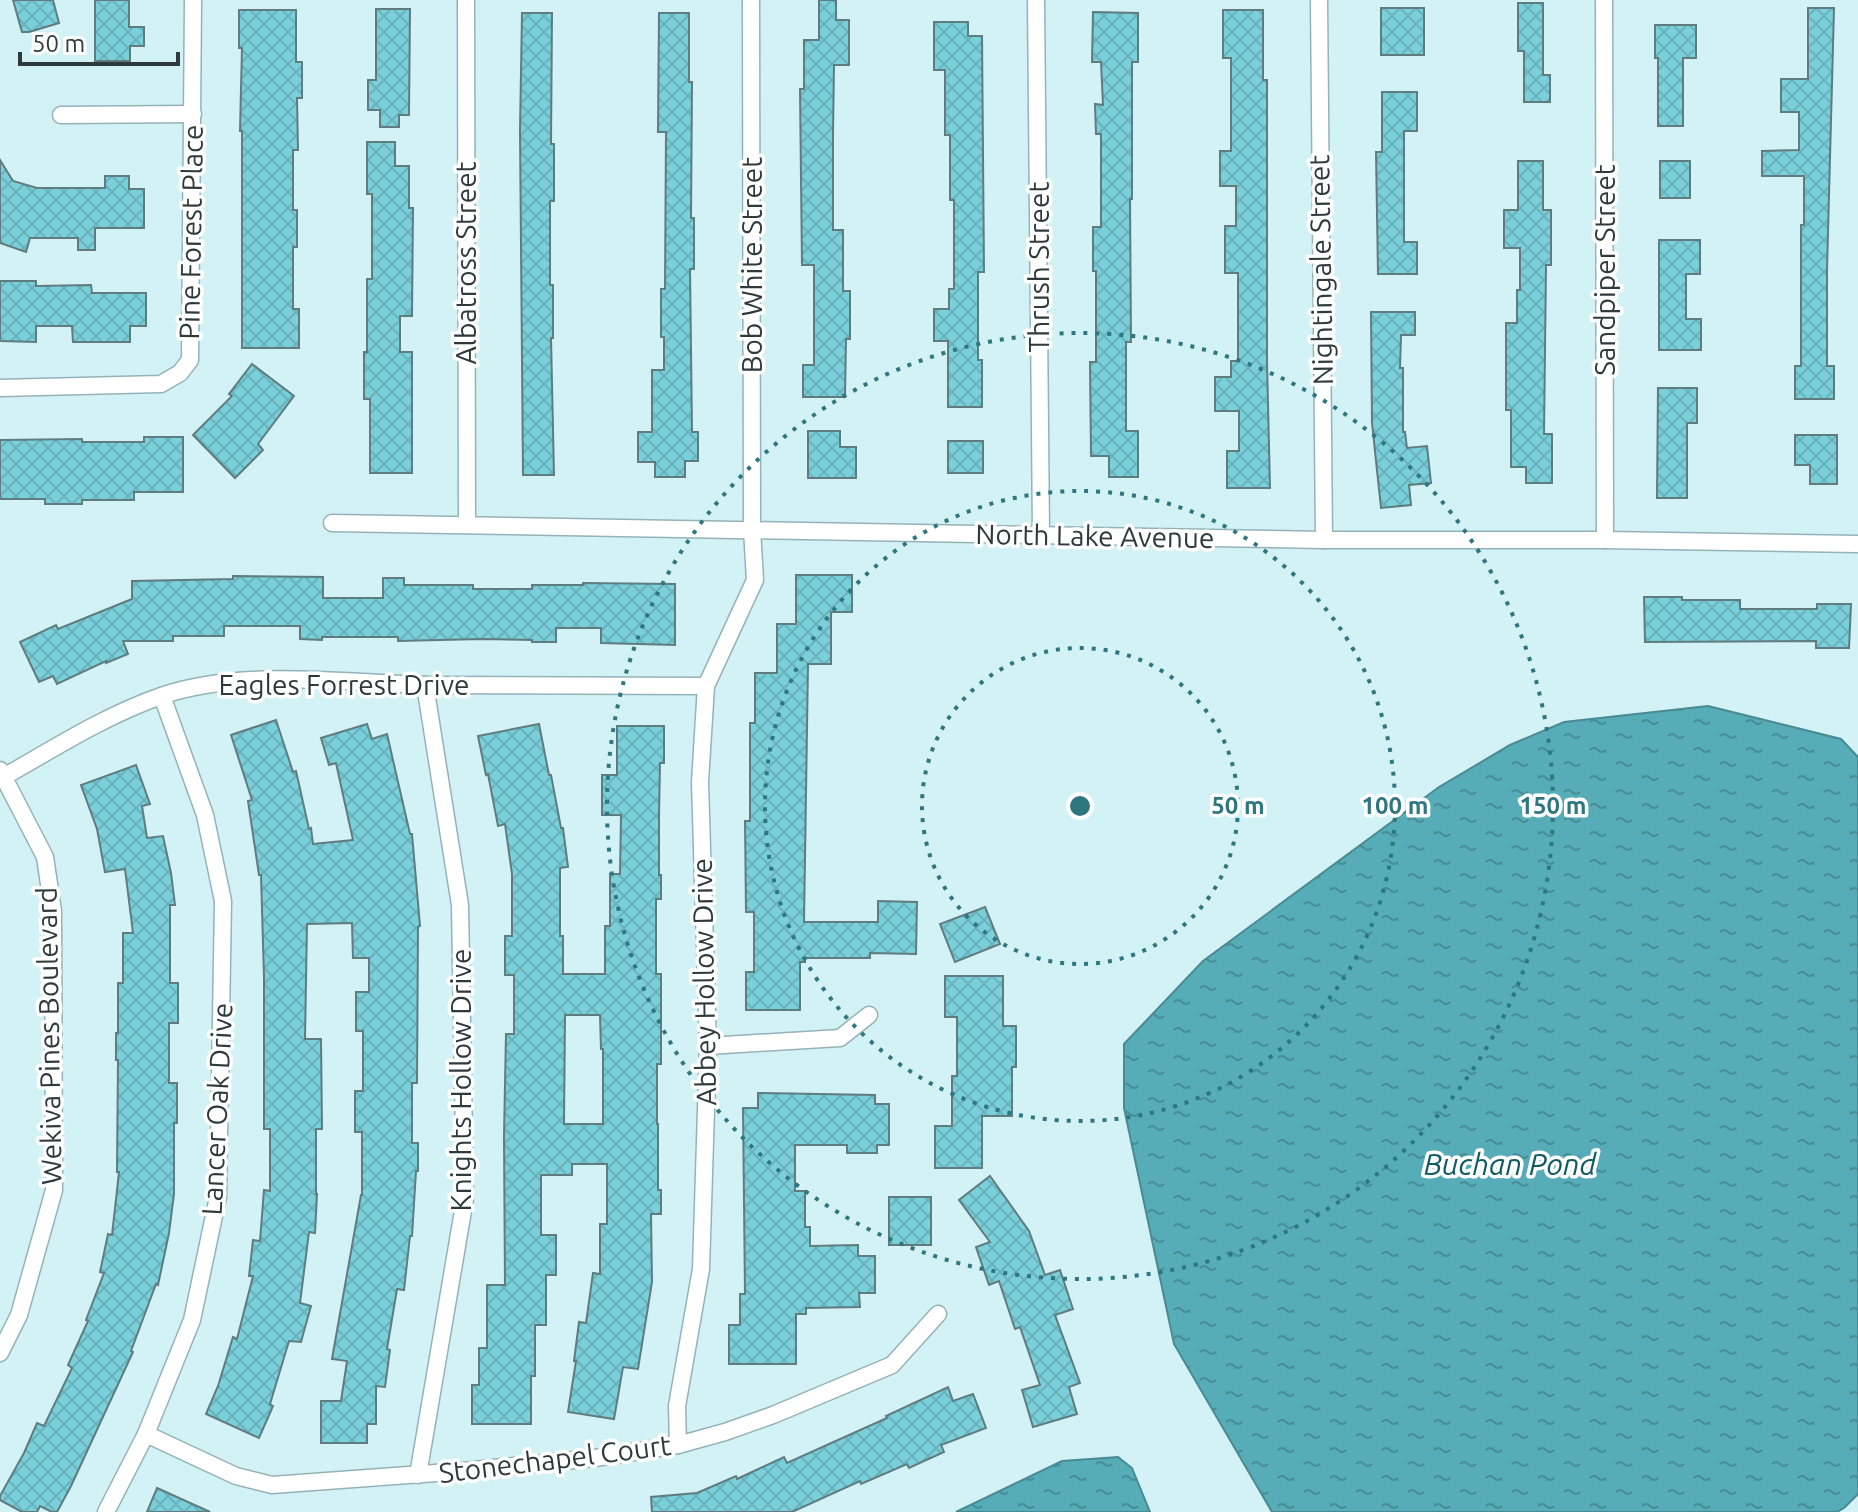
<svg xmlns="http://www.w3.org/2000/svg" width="1858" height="1512" font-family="Ubuntu,sans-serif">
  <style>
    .water { fill: url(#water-ripples); stroke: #4a8a92; stroke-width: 2 }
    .building { fill: url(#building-cross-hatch); stroke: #5f7c7f; stroke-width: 2; fill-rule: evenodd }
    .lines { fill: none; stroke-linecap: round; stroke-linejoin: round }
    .street-casing { stroke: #95b3b7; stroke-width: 19 }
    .street { stroke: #fff; stroke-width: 16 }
    .ring { fill: none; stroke: #2e7780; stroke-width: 4; stroke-dasharray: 4 8 }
    .labels { text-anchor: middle; stroke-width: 7; stroke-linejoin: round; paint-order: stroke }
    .street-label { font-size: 28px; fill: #2e3a3c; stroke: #fff }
    .water-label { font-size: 30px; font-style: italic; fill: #105a62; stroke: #fff }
    .centre { fill: #2e7780; stroke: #fff; stroke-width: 4 }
    .ring-label { font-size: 24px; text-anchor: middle; font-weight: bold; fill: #2e7780; stroke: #fff; stroke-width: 7; stroke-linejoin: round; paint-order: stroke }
  </style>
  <defs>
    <pattern id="water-ripples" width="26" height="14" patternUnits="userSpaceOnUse" patternTransform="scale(2)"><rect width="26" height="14" fill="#56acb7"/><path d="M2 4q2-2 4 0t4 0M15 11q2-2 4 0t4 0" fill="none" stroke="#488d96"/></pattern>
    <pattern id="building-cross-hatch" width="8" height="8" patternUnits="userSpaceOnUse" patternTransform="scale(2)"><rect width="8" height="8" fill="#79cfda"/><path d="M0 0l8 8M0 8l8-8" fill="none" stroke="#69b2bc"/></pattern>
  </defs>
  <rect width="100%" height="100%" fill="#d3f2f6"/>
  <g class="water">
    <path d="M 1708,706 L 1841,739 L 1858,757 L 1858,1494 L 1844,1508 L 1837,1512 L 1272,1512 L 1174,1344 L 1124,1108 L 1124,1044 L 1203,961 L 1439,787 L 1510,745 L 1564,722 Z"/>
    <path d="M 1118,1457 L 1132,1468 L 1150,1512 L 956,1512 L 1062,1461 Z"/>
  </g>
  <g class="building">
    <path d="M 13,0 L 53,0 L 59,23 L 29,32 L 22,32 Z"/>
    <path d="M 95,0 L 129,0 L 129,27 L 144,27 L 144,46 L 130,46 L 130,61 L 95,61 Z"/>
    <path d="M 819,0 L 836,0 L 836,20 L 849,20 L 849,65 L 834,65 L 833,134 L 833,230 L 843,230 L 843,291 L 850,291 L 850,339 L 846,339 L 845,397 L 803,397 L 803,365 L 814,365 L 814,265 L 802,265 L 800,89 L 804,89 L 804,40 L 819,40 Z"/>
    <path d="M 1518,3 L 1543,3 L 1543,75 L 1550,75 L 1550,102 L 1524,102 L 1524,51 L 1518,51 Z"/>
    <rect x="1381" y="8" width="43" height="47"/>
    <path d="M 1808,8 L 1834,8 L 1827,270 L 1827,366 L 1834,366 L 1834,399 L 1795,399 L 1795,366 L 1801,366 L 1801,225 L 1804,225 L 1804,176 L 1762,176 L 1762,151 L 1799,150 L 1799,112 L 1781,112 L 1781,79 L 1808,79 Z"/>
    <path d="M 376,9 L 410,9 L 409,115 L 399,115 L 399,127 L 380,127 L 380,110 L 368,110 L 368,80 L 376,80 Z"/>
    <path d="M 239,10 L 296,10 L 296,62 L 302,62 L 302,98 L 297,98 L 298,150 L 293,150 L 293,210 L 297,210 L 297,247 L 293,247 L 293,309 L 299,309 L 299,348 L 242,348 L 242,131 L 240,131 L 242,48 L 239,48 Z"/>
    <path d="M 1223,10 L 1263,10 L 1263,80 L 1267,80 L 1267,361 L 1270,488 L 1227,488 L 1227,451 L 1239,451 L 1239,411 L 1215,411 L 1215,377 L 1231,377 L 1231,361 L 1238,361 L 1238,273 L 1225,273 L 1225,226 L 1236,226 L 1236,186 L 1220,186 L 1220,151 L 1231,151 L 1231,58 L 1223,58 Z"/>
    <path d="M 1093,12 L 1138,13 L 1138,62 L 1132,62 L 1132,199 L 1130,199 L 1131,342 L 1126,342 L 1126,431 L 1138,431 L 1138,477 L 1109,477 L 1109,456 L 1091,456 L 1090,362 L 1096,362 L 1096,271 L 1093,271 L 1093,227 L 1101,227 L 1101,134 L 1096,134 L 1095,104 L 1103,105 L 1101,62 L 1092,62 Z"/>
    <path d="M 522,13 L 552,13 L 551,144 L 554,144 L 554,201 L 550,201 L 550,285 L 553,285 L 553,338 L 551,338 L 554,475 L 523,475 L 520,131 Z"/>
    <path d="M 659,13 L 689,13 L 689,82 L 692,82 L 691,218 L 694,218 L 694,269 L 690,269 L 692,432 L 698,432 L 698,461 L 685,461 L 685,477 L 655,477 L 655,462 L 638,462 L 638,432 L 652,432 L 652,370 L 664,370 L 664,337 L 661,337 L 661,289 L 665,289 L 666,132 L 658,132 Z"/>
    <path d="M 934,22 L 968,22 L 968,36 L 982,36 L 984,272 L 978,272 L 978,360 L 982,360 L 982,407 L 948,407 L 948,341 L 934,341 L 934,309 L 949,309 L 949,289 L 954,289 L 954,200 L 950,200 L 950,135 L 945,135 L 945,70 L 934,70 Z"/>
    <path d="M 1655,25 L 1696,25 L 1696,58 L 1683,58 L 1683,126 L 1658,126 L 1658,58 L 1655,58 Z"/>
    <path d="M 1382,92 L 1417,92 L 1417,131 L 1404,131 L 1404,242 L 1417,242 L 1417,274 L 1378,274 L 1376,152 L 1382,152 Z"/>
    <path d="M 367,142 L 395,142 L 395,166 L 409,166 L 409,208 L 413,208 L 412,316 L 400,316 L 400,352 L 412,352 L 412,473 L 370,473 L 370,399 L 364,399 L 364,352 L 367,352 L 367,279 L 372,279 L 372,194 L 367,194 Z"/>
    <path d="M 0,160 L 13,181 L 37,188 L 105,188 L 105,176 L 129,176 L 129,189 L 144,189 L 144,228 L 95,228 L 95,250 L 78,250 L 78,238 L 30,238 L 26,252 L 0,243 Z"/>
    <path d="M 1518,161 L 1543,161 L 1543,210 L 1551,210 L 1551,265 L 1546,265 L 1544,434 L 1552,434 L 1552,483 L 1526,483 L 1526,467 L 1511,467 L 1511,410 L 1506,410 L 1506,323 L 1517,323 L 1517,290 L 1520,290 L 1520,248 L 1504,248 L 1504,210 L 1518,210 Z"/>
    <rect x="1660" y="161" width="30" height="37"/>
    <path d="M 1659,240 L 1700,240 L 1700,274 L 1686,274 L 1686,319 L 1701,319 L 1701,350 L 1659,350 Z"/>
    <path d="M 0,281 L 36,281 L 36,286 L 91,285 L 92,293 L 146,293 L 146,326 L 130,326 L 130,342 L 73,342 L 72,326 L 36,326 L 36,342 L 0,341 Z"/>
    <path d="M 1371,312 L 1415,312 L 1415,335 L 1401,335 L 1400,368 L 1403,368 L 1403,432 L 1405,432 L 1407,448 L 1427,446 L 1431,483 L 1409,485 L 1411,505 L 1381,508 L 1372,423 Z"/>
    <path d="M 252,364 L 294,396 L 258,444 L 263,450 L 235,478 L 193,435 L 232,396 L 229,394 Z"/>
    <path d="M 1658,388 L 1697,388 L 1697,423 L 1687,423 L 1687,498 L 1657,498 Z"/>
    <path d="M 808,431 L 840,431 L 840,447 L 856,447 L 856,478 L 808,478 Z"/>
    <path d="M 1795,435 L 1837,435 L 1837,484 L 1810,484 L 1810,465 L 1795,465 Z"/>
    <path d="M 144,437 L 183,437 L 183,492 L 134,492 L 134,500 L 82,500 L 82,504 L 45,504 L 45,499 L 0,499 L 0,440 L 82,439 L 82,442 L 144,442 Z"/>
    <rect x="948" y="441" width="35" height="32"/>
    <path d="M 796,575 L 852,575 L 852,612 L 831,612 L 831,664 L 808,664 L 804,922 L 878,922 L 878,901 L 917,902 L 916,954 L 870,953 L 870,958 L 805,958 L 805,962 L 800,962 L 800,1010 L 746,1010 L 746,972 L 754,972 L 754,912 L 746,912 L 745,821 L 750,821 L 750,723 L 755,723 L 755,673 L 777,673 L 777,624 L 796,624 Z"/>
    <path d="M 233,576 L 323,577 L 323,598 L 383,598 L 383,578 L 404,578 L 404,585 L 473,585 L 473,589 L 532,589 L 532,585 L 583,585 L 583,583 L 675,584 L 675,645 L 601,643 L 601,628 L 556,628 L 556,642 L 532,642 L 532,640 L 482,639 L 398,641 L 398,637 L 322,637 L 322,640 L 300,639 L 300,626 L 224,626 L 224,636 L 173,636 L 173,641 L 123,641 L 128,654 L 106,663 L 106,661 L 57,684 L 53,676 L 39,682 L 20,642 L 56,625 L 58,629 L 132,599 L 132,581 L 233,579 Z"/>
    <path d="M 1644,597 L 1682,597 L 1682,600 L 1740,600 L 1740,609 L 1817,609 L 1817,604 L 1851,604 L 1849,648 L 1816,648 L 1816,641 L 1645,642 Z"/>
    <path d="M 276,720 L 293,772 L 296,771 L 309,829 L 311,828 L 313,844 L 353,840 L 336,763 L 329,765 L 321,738 L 367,724 L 372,739 L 387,734 L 410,834 L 412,834 L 420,926 L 418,927 L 417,1083 L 412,1083 L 412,1143 L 418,1143 L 418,1171 L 416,1171 L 412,1236 L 410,1236 L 404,1290 L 397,1289 L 387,1349 L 390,1350 L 385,1387 L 376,1386 L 376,1424 L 367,1424 L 367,1443 L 321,1443 L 321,1401 L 341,1401 L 347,1361 L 332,1359 L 361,1195 L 362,1195 L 362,1132 L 355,1132 L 355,1091 L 363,1091 L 363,1031 L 356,1031 L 356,992 L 369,992 L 369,958 L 353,958 L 352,923 L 307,924 L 305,1039 L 321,1039 L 322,1129 L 316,1129 L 316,1194 L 317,1194 L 315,1233 L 309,1232 L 300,1303 L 311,1306 L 301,1342 L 289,1341 L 270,1404 L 273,1406 L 259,1438 L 206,1414 L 218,1386 L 233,1337 L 237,1339 L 253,1276 L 249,1276 L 253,1240 L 260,1241 L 264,1190 L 270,1191 L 270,1129 L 264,1129 L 264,977 L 261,875 L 259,875 L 248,801 L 252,800 L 231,735 Z"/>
    <path d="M 539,724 L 549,775 L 551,775 L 561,828 L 563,828 L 568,867 L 560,868 L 560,936 L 563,936 L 563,974 L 605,974 L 605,926 L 610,926 L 610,874 L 620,874 L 621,815 L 602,815 L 602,775 L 617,775 L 617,726 L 664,726 L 664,763 L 660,763 L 659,815 L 659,875 L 661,875 L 661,899 L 656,899 L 656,974 L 661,974 L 661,1064 L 657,1064 L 657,1124 L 658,1124 L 658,1190 L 661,1190 L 661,1214 L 651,1214 L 652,1282 L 638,1369 L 623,1367 L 614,1419 L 568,1412 L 576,1361 L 574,1361 L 579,1322 L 586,1323 L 593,1273 L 600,1274 L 600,1224 L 607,1224 L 607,1164 L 572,1164 L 572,1175 L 541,1175 L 541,1235 L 556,1235 L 556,1275 L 546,1275 L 546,1325 L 535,1325 L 535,1376 L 531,1376 L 531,1424 L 472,1424 L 472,1385 L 479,1385 L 479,1348 L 487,1348 L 487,1285 L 505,1285 L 504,1136 L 506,1034 L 514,1034 L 514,975 L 505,975 L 505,936 L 512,936 L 512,874 L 505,824 L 498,826 L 488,774 L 486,775 L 478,736 ZM 565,1015 L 600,1015 L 601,1049 L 603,1049 L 603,1124 L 564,1124 Z"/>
    <path d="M 136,765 L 150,804 L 142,806 L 147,838 L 163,836 L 171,873 L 175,905 L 170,905 L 170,983 L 178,983 L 178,1023 L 169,1023 L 169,1083 L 177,1083 L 177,1123 L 174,1123 L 174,1194 L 169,1233 L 158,1285 L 156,1284 L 131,1351 L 133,1352 L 71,1486 L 57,1512 L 52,1512 L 40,1506 L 37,1512 L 22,1512 L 0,1500 L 0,1496 L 24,1453 L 37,1423 L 44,1426 L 72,1368 L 68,1365 L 88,1321 L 86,1320 L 104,1273 L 100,1272 L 108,1234 L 112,1235 L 119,1172 L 117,1172 L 118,1060 L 116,1060 L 116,1033 L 118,1033 L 118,983 L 123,983 L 123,933 L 133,933 L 125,869 L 105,872 L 97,829 L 81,785 Z"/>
    <path d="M 985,907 L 1000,944 L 955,962 L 940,924 Z"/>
    <path d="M 945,976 L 1003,976 L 1003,1026 L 1016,1026 L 1016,1067 L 1012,1067 L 1012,1116 L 982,1116 L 982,1168 L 935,1168 L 935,1126 L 952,1126 L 952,1076 L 957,1076 L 957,1017 L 945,1017 Z"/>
    <path d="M 758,1093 L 875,1095 L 875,1104 L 889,1104 L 889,1145 L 877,1145 L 877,1153 L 847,1153 L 847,1145 L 795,1145 L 795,1191 L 805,1191 L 805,1227 L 810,1227 L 810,1246 L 858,1245 L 858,1256 L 875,1256 L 875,1293 L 859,1293 L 860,1307 L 806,1308 L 806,1314 L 796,1314 L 796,1364 L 729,1364 L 729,1325 L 740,1325 L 740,1294 L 745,1294 L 743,1108 L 758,1108 Z"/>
    <path d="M 990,1176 L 1029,1231 L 1045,1275 L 1060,1270 L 1073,1309 L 1055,1315 L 1080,1383 L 1069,1387 L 1077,1414 L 1033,1427 L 1022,1390 L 1040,1385 L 1020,1327 L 1015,1329 L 999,1281 L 989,1285 L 976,1247 L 990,1242 L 959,1200 Z"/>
    <rect x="889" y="1197" width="42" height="48"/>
    <path d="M 948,1387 L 953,1401 L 973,1394 L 986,1428 L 941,1445 L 944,1452 L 909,1468 L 907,1464 L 861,1484 L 860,1481 L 792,1512 L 652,1512 L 651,1497 L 697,1493 L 736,1476 L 737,1479 L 784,1457 L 787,1463 L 887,1418 L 886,1416 Z"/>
    <path d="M 157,1488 L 210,1512 L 147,1512 Z"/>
  </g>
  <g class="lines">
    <defs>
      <g id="street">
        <path d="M 466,0 L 467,525"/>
        <path d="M 1036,0 L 1041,535"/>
        <path d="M 1319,0 L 1324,540"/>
        <path d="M 1604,0 L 1605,540"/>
        <path d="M 61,115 L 193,114"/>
        <path d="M 0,388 L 161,384 L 180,373 L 190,360 L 193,0"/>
        <path d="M 332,523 L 1324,540 L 1605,540 L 1858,544"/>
        <path d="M 0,770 L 45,857 L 53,911 L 54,1190 L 19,1315 L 0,1353"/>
        <path d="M 0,779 C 53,749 104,716 161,696 C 244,668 341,683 427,685 C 520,686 613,686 706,686"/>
        <path d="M 708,1046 L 840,1038 L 869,1015"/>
        <path d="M 146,1434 L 236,1476 L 272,1485 L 463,1471 L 595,1458 L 678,1445 L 725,1432 L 773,1415 L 892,1365 L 938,1314"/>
        <path d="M 678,1445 L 677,1406 L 701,1269 L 708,1046 L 700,782 L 706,686 L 755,580 L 752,529 L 751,0"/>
        <path d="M 418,1475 L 465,1199 L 460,905 L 425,685"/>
        <path d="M 106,1512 L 146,1434 L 192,1320 L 218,1197 L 223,901 L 205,815 L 162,696"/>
      </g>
    </defs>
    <use href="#street" class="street-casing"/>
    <use href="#street" class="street"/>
  </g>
  <g class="ring">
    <circle cx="1080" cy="806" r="158"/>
    <circle cx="1080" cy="806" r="315"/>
    <circle cx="1080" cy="806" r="473"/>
  </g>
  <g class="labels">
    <g class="street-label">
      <text transform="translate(191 232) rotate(-89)" y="10">Pine Forest Place</text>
      <text transform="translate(466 263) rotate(-90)" y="10">Albatross Street</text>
      <text transform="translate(752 265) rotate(-90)" y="10">Bob White Street</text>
      <text transform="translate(1039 267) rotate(-90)" y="10">Thrush Street</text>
      <text transform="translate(1321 270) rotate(-91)" y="10">Nightingale Street</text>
      <text transform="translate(1605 270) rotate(-90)" y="10">Sandpiper Street</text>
      <text transform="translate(1095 536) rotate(1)" y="10">North Lake Avenue</text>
      <text x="344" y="695">Eagles Forrest Drive</text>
      <text transform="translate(704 982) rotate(-91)" y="10">Abbey Hollow Drive</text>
      <text transform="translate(49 1036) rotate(-91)" y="10">Wekiva Pines Boulevard</text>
      <text transform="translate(461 1080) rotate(-90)" y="10">Knights Hollow Drive</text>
      <text transform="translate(217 1109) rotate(-87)" y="10">Lancer Oak Drive</text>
      <text transform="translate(555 1459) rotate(-7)" y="10">Stonechapel Court</text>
    </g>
    <g class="water-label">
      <text x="1510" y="1175">Buchan Pond</text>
    </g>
  </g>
  <circle cx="1080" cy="806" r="12" class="centre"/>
  <g class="ring-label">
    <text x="1238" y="814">50 m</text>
    <text x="1395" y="814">100 m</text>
    <text x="1553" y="814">150 m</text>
  </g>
  <path d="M20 52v12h158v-12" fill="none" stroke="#2e3a3c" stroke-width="4"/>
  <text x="32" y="52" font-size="24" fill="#2e3a3c" stroke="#ffffff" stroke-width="6" paint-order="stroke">50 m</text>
</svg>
